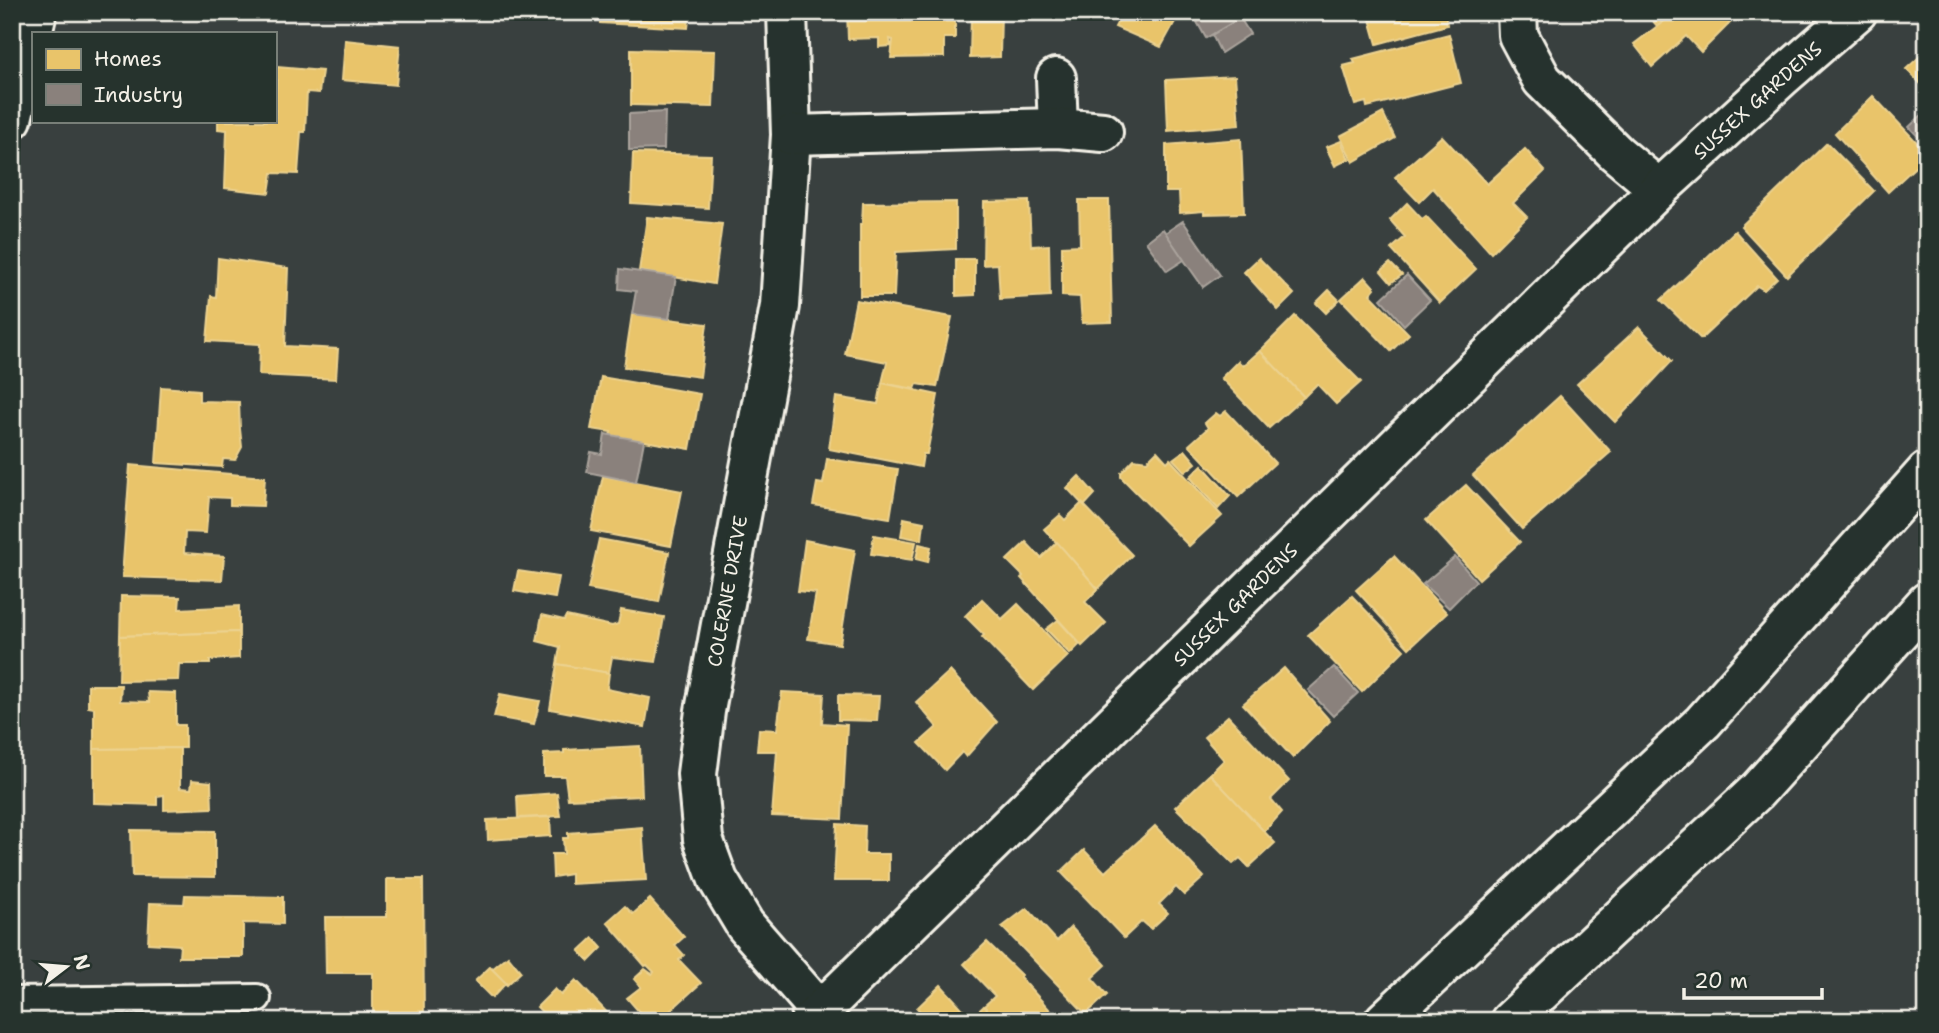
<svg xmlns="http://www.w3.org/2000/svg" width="1939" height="1033" font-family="'Shantell Sans',sans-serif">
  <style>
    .homes { fill: #e9c46a; stroke: #ecd290; stroke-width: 2 }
    .industry { fill: #8a817c; stroke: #aaa39c; stroke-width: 2 }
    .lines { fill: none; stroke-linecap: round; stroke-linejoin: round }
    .lane-casing { stroke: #f4f1e8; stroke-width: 32 }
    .street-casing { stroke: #f4f1e8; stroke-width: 44 }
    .secondary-casing { stroke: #f4f1e8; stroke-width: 44 }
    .lane { stroke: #26332d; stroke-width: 26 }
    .street { stroke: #26332d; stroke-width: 38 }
    .secondary { stroke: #26332d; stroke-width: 38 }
    .labels { text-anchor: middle; stroke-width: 7; stroke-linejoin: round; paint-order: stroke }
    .street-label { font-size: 19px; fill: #f4f1e8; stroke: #26332d }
  </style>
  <rect width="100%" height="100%" fill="#39403f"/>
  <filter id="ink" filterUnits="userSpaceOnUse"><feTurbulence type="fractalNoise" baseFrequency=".0143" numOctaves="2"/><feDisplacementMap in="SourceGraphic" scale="14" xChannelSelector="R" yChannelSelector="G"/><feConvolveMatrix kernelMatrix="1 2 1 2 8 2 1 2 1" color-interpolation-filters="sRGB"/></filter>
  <g filter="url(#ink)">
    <g class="homes">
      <path d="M 600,12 L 690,12 L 688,28 L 600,23 Z"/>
      <path d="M 847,12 L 955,12 L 955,38 L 944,38 L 944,57 L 891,58 L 893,40 L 890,39 L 891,46 L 879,47 L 879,38 L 848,39 Z"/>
      <path d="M 971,12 L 1017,12 L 1001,13 L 1000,57 L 970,58 Z"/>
      <rect x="1049" y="12" width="46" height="5"/>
      <path d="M 1123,12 L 1189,12 L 1184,21 L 1177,18 L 1161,47 L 1115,27 Z"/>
      <path d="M 1368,12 L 1445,12 L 1447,25 L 1377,44 Z"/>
      <path d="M 1645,12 L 1670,12 L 1672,15 L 1657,26 Z"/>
      <path d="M 1670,12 L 1733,12 L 1737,16 L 1701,52 L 1686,36 L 1652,67 L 1634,44 L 1672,15 Z"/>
      <path d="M 1449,34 L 1461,83 L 1367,107 L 1366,102 L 1355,105 L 1343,66 L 1355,63 L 1353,59 Z"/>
      <path d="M 345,40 L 400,46 L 396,85 L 342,80 Z"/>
      <path d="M 631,49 L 715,51 L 713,107 L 631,105 Z"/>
      <path d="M 1927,50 L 1927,90 L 1906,69 Z"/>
      <path d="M 277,67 L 322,71 L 319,93 L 307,92 L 305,132 L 301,132 L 298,174 L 272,173 L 269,193 L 225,188 L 227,130 L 218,129 L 218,121 L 275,121 Z"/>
      <path d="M 1235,76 L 1239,125 L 1168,131 L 1166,80 Z"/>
      <path d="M 1873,96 L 1927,153 L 1927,156 L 1888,192 L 1835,133 Z"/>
      <path d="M 1383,113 L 1395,138 L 1353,162 L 1340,136 Z"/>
      <path d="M 1442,136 L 1487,184 L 1525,149 L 1545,171 L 1513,203 L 1527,217 L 1491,253 L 1433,188 L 1419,202 L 1395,177 Z"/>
      <path d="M 1241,139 L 1244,213 L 1204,214 L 1204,211 L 1180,213 L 1179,192 L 1166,192 L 1166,145 Z"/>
      <path d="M 1341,141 L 1349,159 L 1335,166 L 1326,147 Z"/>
      <path d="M 1827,143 L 1874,191 L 1787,276 L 1741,226 Z"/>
      <path d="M 633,153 L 711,155 L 708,208 L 631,203 Z"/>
      <path d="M 1079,200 L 1109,200 L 1112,322 L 1082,323 L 1080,297 L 1062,296 L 1062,246 L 1080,245 Z"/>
      <path d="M 1029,201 L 1031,246 L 1049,245 L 1050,296 L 1000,299 L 998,264 L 983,265 L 984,202 Z"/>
      <path d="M 956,202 L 956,249 L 896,252 L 894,296 L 860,296 L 860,224 L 862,224 L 863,203 Z"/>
      <path d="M 1407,203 L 1422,219 L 1426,216 L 1476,269 L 1440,303 L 1391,249 L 1405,237 L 1390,220 Z"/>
      <path d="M 647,217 L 722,224 L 714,284 L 639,271 Z"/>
      <path d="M 1735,231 L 1777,278 L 1764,290 L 1757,286 L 1701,339 L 1661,300 Z"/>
      <path d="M 218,258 L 288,268 L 285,346 L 338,349 L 336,379 L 259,375 L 260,344 L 207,341 L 211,296 L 216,297 Z"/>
      <path d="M 1259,258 L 1294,294 L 1278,310 L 1244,272 Z"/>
      <path d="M 956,259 L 975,259 L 975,295 L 956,296 Z"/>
      <path d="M 1390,263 L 1402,275 L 1391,283 L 1381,271 Z"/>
      <path d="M 1365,277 L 1375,288 L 1370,294 L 1409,334 L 1391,351 L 1341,299 Z"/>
      <path d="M 1329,290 L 1339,300 L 1326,313 L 1316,303 Z"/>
      <path d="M 856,300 L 952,317 L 937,387 L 917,384 L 915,389 L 882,383 L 887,362 L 845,354 Z"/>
      <path d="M 632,314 L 707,324 L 700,377 L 624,367 Z"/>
      <path d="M 1295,316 L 1361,382 L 1336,404 L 1317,384 L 1304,397 L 1260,351 Z"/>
      <path d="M 1639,327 L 1672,361 L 1615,422 L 1577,384 Z"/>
      <path d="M 1260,351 L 1304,397 L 1269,428 L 1221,378 L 1238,361 L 1243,366 Z"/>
      <path d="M 601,377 L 700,394 L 690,449 L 610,435 L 611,432 L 591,429 Z"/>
      <path d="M 882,383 L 938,395 L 927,454 L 923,454 L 921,467 L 829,449 L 836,397 L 878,404 Z"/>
      <path d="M 161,387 L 199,390 L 199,401 L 239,402 L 240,429 L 242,447 L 235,460 L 223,459 L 222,467 L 156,463 Z"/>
      <path d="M 1560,396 L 1611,452 L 1522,529 L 1473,475 Z"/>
      <path d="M 1226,411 L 1275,463 L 1238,497 L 1189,445 L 1208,428 L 1205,423 L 1216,413 L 1220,416 Z"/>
      <path d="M 1185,450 L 1196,463 L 1185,472 L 1173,459 Z"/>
      <path d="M 1157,451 L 1167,462 L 1170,459 L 1222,516 L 1189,546 L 1121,477 L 1121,473 L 1134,459 L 1147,461 Z"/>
      <path d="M 827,459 L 898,469 L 890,518 L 813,505 L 817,483 L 823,484 Z"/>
      <path d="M 130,465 L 265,477 L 263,506 L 230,505 L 230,498 L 209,497 L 206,533 L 185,532 L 184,553 L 224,556 L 222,580 L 122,577 Z"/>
      <path d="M 1202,465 L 1230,496 L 1218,509 L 1190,477 Z"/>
      <path d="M 603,476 L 682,491 L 671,546 L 591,531 Z"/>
      <path d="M 1079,476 L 1095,494 L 1084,506 L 1067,488 Z"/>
      <path d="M 1466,485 L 1520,542 L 1479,579 L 1426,520 Z"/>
      <path d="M 1082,503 L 1132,555 L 1098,589 L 1044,529 L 1060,515 L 1065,520 Z"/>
      <path d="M 904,518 L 924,522 L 922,540 L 901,536 Z"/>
      <path d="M 874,535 L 916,542 L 912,560 L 871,554 Z"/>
      <path d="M 599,539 L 669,552 L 659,602 L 588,589 Z"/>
      <path d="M 805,540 L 855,550 L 840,644 L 808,639 L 816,593 L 798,591 Z"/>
      <path d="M 1026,542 L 1041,558 L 1057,542 L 1098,589 L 1085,602 L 1106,623 L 1082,646 L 1021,578 L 1023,576 L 1007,560 Z"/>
      <path d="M 919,544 L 931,547 L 928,562 L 916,559 Z"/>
      <path d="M 1394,556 L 1447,613 L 1409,648 L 1356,590 Z"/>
      <path d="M 518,571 L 559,577 L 555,598 L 514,591 Z"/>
      <path d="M 121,596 L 180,597 L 179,609 L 239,606 L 239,632 L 120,636 Z"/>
      <path d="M 1352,596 L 1404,650 L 1362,692 L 1308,635 Z"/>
      <path d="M 982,599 L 1002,619 L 1018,604 L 1068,656 L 1033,690 L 982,637 L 984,635 L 965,616 Z"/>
      <path d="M 621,610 L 664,617 L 656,662 L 612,657 L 609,673 L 557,664 L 560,647 L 537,641 L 542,615 L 564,620 L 566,616 L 612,626 L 618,624 Z"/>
      <path d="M 1058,620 L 1080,644 L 1070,654 L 1046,629 Z"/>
      <path d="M 239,632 L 239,658 L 210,660 L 210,664 L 179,664 L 178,680 L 119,681 L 120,636 Z"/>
      <path d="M 557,664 L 609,673 L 607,689 L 650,698 L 645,727 L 550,709 Z"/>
      <path d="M 1284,668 L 1330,721 L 1293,758 L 1243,704 Z"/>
      <path d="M 950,671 L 997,722 L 966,757 L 962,752 L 945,770 L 919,743 L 937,727 L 916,702 Z"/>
      <path d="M 88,685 L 121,685 L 120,701 L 149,702 L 148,692 L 176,693 L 176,725 L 185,725 L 185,748 L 94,749 L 94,708 L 88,707 Z"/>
      <path d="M 782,692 L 824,694 L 822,723 L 847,725 L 842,819 L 772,816 L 777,751 L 757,751 L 759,729 L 777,730 Z"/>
      <path d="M 500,694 L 540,701 L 534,724 L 494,717 Z"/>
      <path d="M 838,695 L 879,696 L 877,721 L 838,720 Z"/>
      <path d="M 1228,716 L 1289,781 L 1271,799 L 1282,812 L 1264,832 L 1210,774 L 1224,760 L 1204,737 Z"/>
      <path d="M 640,746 L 642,796 L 568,799 L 565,776 L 544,776 L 544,754 L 564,753 L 564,750 Z"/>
      <path d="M 180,748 L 180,788 L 191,789 L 192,780 L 211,782 L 212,808 L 164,810 L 164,795 L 157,796 L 157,805 L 94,803 L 94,749 Z"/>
      <path d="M 1210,774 L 1275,843 L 1249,867 L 1240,858 L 1233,864 L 1175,807 Z"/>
      <path d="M 557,793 L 560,816 L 518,818 L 517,796 Z"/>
      <path d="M 550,817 L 551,836 L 488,840 L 487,820 Z"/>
      <path d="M 837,824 L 865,826 L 864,854 L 889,854 L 889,881 L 834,881 Z"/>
      <path d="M 1155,826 L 1204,877 L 1184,895 L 1176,887 L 1159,904 L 1168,913 L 1151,929 L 1142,921 L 1124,938 L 1061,872 L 1084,850 L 1105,872 Z"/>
      <path d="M 642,827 L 646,880 L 571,884 L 571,874 L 553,877 L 552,854 L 564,854 L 563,838 L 568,838 L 568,833 Z"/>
      <path d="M 131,830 L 215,831 L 215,877 L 132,876 Z"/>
      <path d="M 387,879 L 423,879 L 424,1021 L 373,1021 L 373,973 L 326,973 L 325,917 L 387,917 Z"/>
      <path d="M 185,895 L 283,897 L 283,924 L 243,923 L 243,957 L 179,957 L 180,945 L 148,943 L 150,903 L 184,904 Z"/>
      <path d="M 650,899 L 684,937 L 675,945 L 684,955 L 679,960 L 701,983 L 659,1021 L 647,1021 L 627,998 L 641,987 L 634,979 L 645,969 L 652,974 L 654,972 L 647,965 L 645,966 L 607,922 L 625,906 L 633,914 Z"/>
      <path d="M 1027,908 L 1057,941 L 1071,927 L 1106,965 L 1092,978 L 1107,995 L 1086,1014 L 1002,927 Z"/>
      <path d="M 593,938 L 602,948 L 589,961 L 579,951 Z"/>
      <path d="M 987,942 L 1021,975 L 1020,977 L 1060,1021 L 997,1021 L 984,1006 L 995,996 L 964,964 Z"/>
      <path d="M 508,956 L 521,972 L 507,985 L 492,969 Z"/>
      <path d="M 490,967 L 506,983 L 492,998 L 475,981 Z"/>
      <path d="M 576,980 L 615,1021 L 545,1020 L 548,1018 L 537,1007 L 555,989 L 561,995 Z"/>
      <path d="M 941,985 L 971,1018 L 984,1006 L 997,1021 L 929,1021 L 917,1008 Z"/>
    </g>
    <g class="industry">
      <path d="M 1243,12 L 1245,15 L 1206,38 L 1197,22 L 1212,12 Z"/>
      <path d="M 1240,18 L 1250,34 L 1221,53 L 1212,35 Z"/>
      <path d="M 1927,110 L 1927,146 L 1909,127 Z"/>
      <path d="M 665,112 L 664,149 L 629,150 L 629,114 Z"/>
      <path d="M 1183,221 L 1220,275 L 1203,287 L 1165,233 Z"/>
      <path d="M 1163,229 L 1184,260 L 1167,271 L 1146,242 Z"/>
      <path d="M 620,269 L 676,277 L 669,319 L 632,314 L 636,291 L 619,289 Z"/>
      <path d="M 1407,275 L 1430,300 L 1404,325 L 1381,299 Z"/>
      <path d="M 605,434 L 644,441 L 636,482 L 587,472 L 591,452 L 602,454 Z"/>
      <path d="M 1455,557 L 1476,581 L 1449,608 L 1423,584 Z"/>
      <path d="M 1334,667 L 1358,693 L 1333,716 L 1308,690 Z"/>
    </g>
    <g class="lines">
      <defs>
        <path id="lane" d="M 12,1001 L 257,998"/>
        <g id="street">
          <path d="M 787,12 L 791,135 L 780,306 L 705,711 L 697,774 L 703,839 L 718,880 L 745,925 L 820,1011"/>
          <path d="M 1517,12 L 1518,35 L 1542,80 L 1616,153 L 1659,189"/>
          <path d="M 1056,78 L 1058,128"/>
          <path d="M 791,135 L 1058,128 L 1103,132"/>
          <path id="s1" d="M 810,1021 L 1659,189 L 1781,78 L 1857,12"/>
        </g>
        <g id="secondary">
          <path d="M 12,119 L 37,12"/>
          <path d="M 1384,1021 L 1703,722 L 1927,471"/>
          <path d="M 1510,1021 L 1756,792 L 1927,602"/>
        </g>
      </defs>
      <use href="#lane" class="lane-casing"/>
      <use href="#street" class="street-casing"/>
      <use href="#secondary" class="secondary-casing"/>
      <use href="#lane" class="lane"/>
      <use href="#street" class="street"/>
      <use href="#secondary" class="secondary"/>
    </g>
  </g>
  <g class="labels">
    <g class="street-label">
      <text dy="7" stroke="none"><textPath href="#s1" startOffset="1321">SUSSEX GARDENS</textPath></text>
      <text transform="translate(727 591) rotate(-80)" y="7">COLERNE DRIVE</text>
      <text dy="7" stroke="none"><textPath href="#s1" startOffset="595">SUSSEX GARDENS</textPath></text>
    </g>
  </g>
  <rect width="1939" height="1033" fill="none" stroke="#26332d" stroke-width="42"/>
  <rect x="21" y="21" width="1897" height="991" fill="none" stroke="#f4f1e8" stroke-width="2.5" filter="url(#ink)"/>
  <rect x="32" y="32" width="245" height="91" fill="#26332d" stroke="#787f78" stroke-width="2"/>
  <rect x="46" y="49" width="35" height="21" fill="#e9c46a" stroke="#787f78" stroke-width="2"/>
  <text x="94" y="66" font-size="21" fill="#f4f1e8">Homes</text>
  <rect x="46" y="84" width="35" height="21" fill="#8a817c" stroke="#787f78" stroke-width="2"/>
  <text x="94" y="102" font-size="21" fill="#f4f1e8">Industry</text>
  <g transform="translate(66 967) rotate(74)" stroke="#26332d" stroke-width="5" paint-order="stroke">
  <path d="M0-5L12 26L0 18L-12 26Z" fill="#f4f1e8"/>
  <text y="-10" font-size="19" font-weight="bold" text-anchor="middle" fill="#f4f1e8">N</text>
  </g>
  <path d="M1684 988v10h138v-10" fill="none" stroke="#f4f1e8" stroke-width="3.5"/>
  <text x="1694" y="988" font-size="21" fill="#f4f1e8" stroke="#26332d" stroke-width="5" paint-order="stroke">20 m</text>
</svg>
